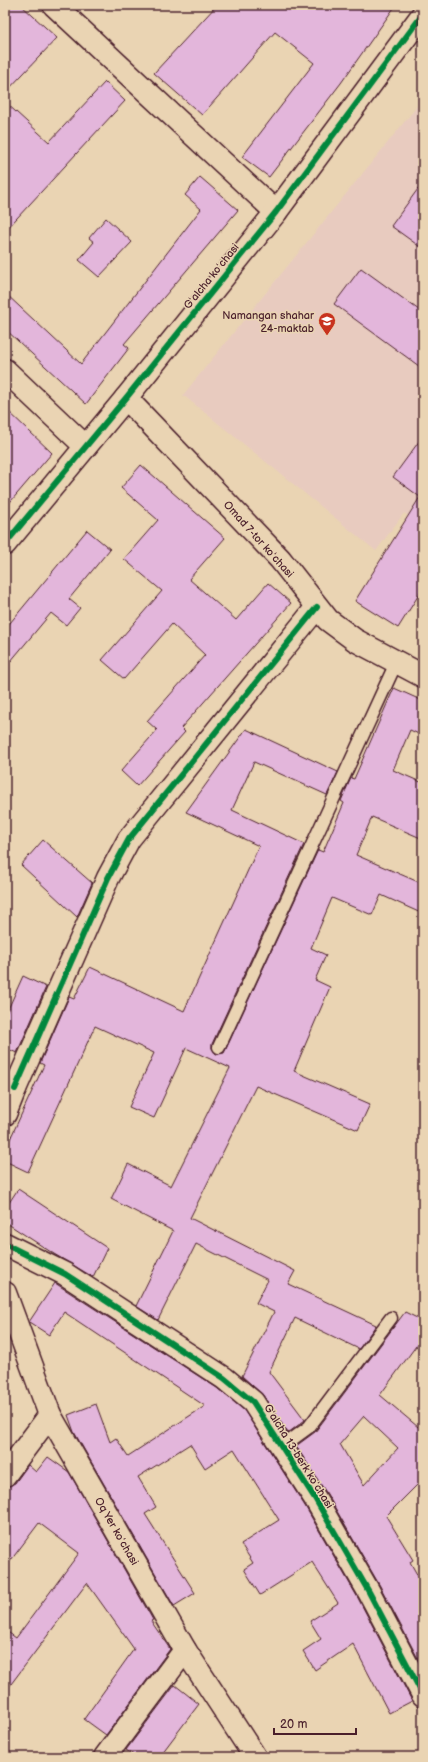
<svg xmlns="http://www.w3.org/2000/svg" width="428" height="1762" font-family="'Balsamiq Sans',sans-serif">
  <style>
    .built { fill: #e8cbbf }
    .building { fill: #e3b6db; stroke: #4a1f2b; fill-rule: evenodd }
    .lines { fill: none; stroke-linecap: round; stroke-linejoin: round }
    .service-casing { stroke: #4a1f2b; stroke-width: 15 }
    .minor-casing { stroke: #4a1f2b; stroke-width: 25 }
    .tertiary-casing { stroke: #4a1f2b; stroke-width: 25 }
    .service { stroke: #ead4b3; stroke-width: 12 }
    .minor { stroke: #ead4b3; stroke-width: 22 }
    .tertiary { stroke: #ead4b3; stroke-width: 22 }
    .cycleway-casing { stroke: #ead4b3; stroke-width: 8 }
    .cycleway { stroke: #00873e; stroke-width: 6 }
    .labels { text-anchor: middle; stroke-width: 3; stroke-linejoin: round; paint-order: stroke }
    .street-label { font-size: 11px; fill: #4a1f2b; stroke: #ead4b3 }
    .poi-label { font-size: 11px; fill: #4a1f2b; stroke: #ead4b3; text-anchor: end }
  </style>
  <rect width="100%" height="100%" fill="#ead4b3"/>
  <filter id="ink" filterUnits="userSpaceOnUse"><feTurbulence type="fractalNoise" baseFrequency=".025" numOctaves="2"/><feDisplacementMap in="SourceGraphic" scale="8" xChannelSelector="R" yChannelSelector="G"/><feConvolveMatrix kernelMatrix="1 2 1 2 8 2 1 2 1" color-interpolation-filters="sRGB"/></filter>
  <g filter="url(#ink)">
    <path class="built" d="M 423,99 L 423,526 L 404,513 L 376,551 L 183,395 Z"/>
    <g class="building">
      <path d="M 5,5 L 21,5 L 57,38 L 5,93 Z"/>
      <path d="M 217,5 L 396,5 L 341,83 L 269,177 L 242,157 L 314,63 L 275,32 L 202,115 L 154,73 Z"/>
      <path d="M 105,82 L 125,101 L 5,231 L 5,102 L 49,142 Z"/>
      <path d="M 200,177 L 238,210 L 124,344 L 129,348 L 86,404 L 5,329 L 5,293 L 81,364 L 201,209 L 185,195 Z"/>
      <path d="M 423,182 L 423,249 L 391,226 Z"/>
      <path d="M 106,218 L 132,242 L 99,277 L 79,260 L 94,242 L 89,238 Z"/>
      <path d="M 361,268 L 423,313 L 423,369 L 334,304 Z"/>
      <path d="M 5,408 L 52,453 L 5,508 Z"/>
      <path d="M 423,436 L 423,588 L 398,628 L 355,601 L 420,497 L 393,477 Z"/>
      <path d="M 141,465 L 225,538 L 189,579 L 236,620 L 268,583 L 291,603 L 181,728 L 185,732 L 137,786 L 121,771 L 157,730 L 147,721 L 205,655 L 172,624 L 124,679 L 102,660 L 162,591 L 124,559 L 158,520 L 121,488 Z"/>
      <path d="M 87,530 L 110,549 L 69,599 L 80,608 L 66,625 L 51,613 L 5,668 L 5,629 Z"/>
      <path d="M 394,688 L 423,701 L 423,736 L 410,730 L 393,770 L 423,783 L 423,839 L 372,817 L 356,855 L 423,884 L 423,914 L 381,895 L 372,915 L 332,898 L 311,948 L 326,955 L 315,980 L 330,987 L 294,1071 L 370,1104 L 358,1130 L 256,1086 L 190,1218 L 295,1271 L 288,1284 L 376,1325 L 359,1349 L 295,1318 L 269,1372 L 305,1420 L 288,1433 L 263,1395 L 242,1376 L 274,1312 L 256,1303 L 268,1280 L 196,1244 L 158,1320 L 136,1306 L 173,1231 L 111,1199 L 128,1164 L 171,1186 L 230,1068 L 186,1048 L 154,1118 L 129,1107 L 154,1053 L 95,1026 L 28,1172 L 5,1161 L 5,1150 L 44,1065 L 40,1063 L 69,997 L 74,999 L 90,967 L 184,1011 L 259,846 L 186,812 L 246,729 L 338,772 L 327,795 L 254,762 L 232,810 L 304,844 L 212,1044 L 212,1048 L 216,1054 L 224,1053 L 318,850 L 323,852 L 344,803 L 341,801 L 351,778 L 354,779 Z"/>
      <path d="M 43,840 L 92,883 L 77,917 L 21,865 Z"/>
      <path d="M 23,976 L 46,987 L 17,1053 L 5,1048 L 5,1016 Z"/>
      <path d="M 18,1189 L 107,1248 L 93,1277 L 54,1254 L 5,1222 L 5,1209 Z"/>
      <path d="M 55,1283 L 217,1388 L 244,1410 L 305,1506 L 358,1598 L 412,1701 L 389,1713 L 353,1644 L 315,1670 L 303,1651 L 321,1639 L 310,1621 L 338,1603 L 312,1562 L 260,1595 L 244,1569 L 253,1563 L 241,1544 L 279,1520 L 234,1449 L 205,1468 L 190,1444 L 138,1477 L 156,1507 L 145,1514 L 195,1593 L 174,1606 L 74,1432 L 68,1415 L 96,1404 L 110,1442 L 116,1438 L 128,1456 L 205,1406 L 64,1312 L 49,1335 L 29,1322 Z"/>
      <path d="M 405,1312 L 423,1321 L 423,1349 L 416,1346 L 380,1395 L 418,1427 L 423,1422 L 423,1479 L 386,1516 L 413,1560 L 410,1562 L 423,1585 L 423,1668 L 380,1586 L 327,1494 L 296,1446 L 315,1432 ZM 364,1416 L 398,1448 L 364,1485 L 340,1444 Z"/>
      <path d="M 48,1457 L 69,1472 L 153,1620 L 151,1621 L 170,1649 L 106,1735 L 84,1719 L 134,1649 L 87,1583 L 5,1692 L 5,1630 L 16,1638 L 79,1553 L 39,1523 L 5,1568 L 5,1487 L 15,1483 L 28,1465 L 36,1472 Z"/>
      <path d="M 175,1685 L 199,1704 L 159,1757 L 137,1757 L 126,1750 Z"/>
    </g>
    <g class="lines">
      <defs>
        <g id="service">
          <path d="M 219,1047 L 396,663"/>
          <path d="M 283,1446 L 309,1427 L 391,1318"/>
        </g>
        <g id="minor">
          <path d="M 54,5 L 276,212"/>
          <path d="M 5,370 L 85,446"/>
          <path d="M 126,398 L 280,559 L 328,620 L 355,640 L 423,676"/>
          <path d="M 5,1085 L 15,1089 L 5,1114"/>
          <path d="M 15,1089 L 108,878 L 129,839 L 317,607"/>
          <path d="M 5,1244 L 65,1274 L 224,1378 L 253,1402 L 316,1500 L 369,1592 L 423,1695"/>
          <path d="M 5,1293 L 50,1415 L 185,1650 L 255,1757"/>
          <path d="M 5,1475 L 50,1415"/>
          <path d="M 105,1757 L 185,1650"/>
        </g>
        <path id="tertiary" d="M 5,544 L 126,398 L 276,212 L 423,14"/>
      </defs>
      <use href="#service" class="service-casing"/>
      <use href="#minor" class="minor-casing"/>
      <use href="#tertiary" class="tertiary-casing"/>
      <use href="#service" class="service"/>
      <use href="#minor" class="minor"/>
      <use href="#tertiary" class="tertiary"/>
      <defs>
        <g id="cycleway">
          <path d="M 5,544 L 126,398 L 276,212 L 423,14"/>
          <path d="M 15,1089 L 108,878 L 129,839 L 317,607"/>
          <path d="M 5,1244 L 65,1274 L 224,1378 L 253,1402 L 316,1500 L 369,1592 L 423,1695"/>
        </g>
      </defs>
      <use href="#cycleway" class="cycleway-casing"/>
      <use href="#cycleway" class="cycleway"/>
    </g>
  </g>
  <defs>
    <symbol id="school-pin" viewBox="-11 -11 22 30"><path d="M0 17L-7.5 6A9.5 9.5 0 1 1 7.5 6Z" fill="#c8321e" stroke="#ead4b3"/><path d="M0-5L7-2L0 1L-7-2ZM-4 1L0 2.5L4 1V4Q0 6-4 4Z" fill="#fff"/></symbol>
  </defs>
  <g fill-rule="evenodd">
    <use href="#school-pin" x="317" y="311" width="20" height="27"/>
  </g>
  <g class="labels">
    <g class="street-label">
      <text transform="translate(211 276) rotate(-51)" y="4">Gʻalcha koʻchasi</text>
      <text transform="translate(259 539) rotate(48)" y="4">Omad 7-tor koʻchasi</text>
      <text transform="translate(299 1456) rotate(58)" y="4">Gʻalcha 13-berk koʻchasi</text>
      <text transform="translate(117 1531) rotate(60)" y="4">Oq Yer koʻchasi</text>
    </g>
    <g class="poi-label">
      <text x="314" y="319">Namangan shahar<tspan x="314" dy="13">24-maktab</tspan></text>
    </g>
  </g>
  <rect width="428" height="1762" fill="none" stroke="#ead4b3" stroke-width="20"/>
  <rect x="10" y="10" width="408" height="1742" fill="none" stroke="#4a1f2b" stroke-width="1.5" filter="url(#ink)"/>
  <path d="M274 1728v6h82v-6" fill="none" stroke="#4a1f2b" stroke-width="2"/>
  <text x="280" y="1728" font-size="12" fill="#4a1f2b" stroke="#ead4b3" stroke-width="3" paint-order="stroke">20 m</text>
</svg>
